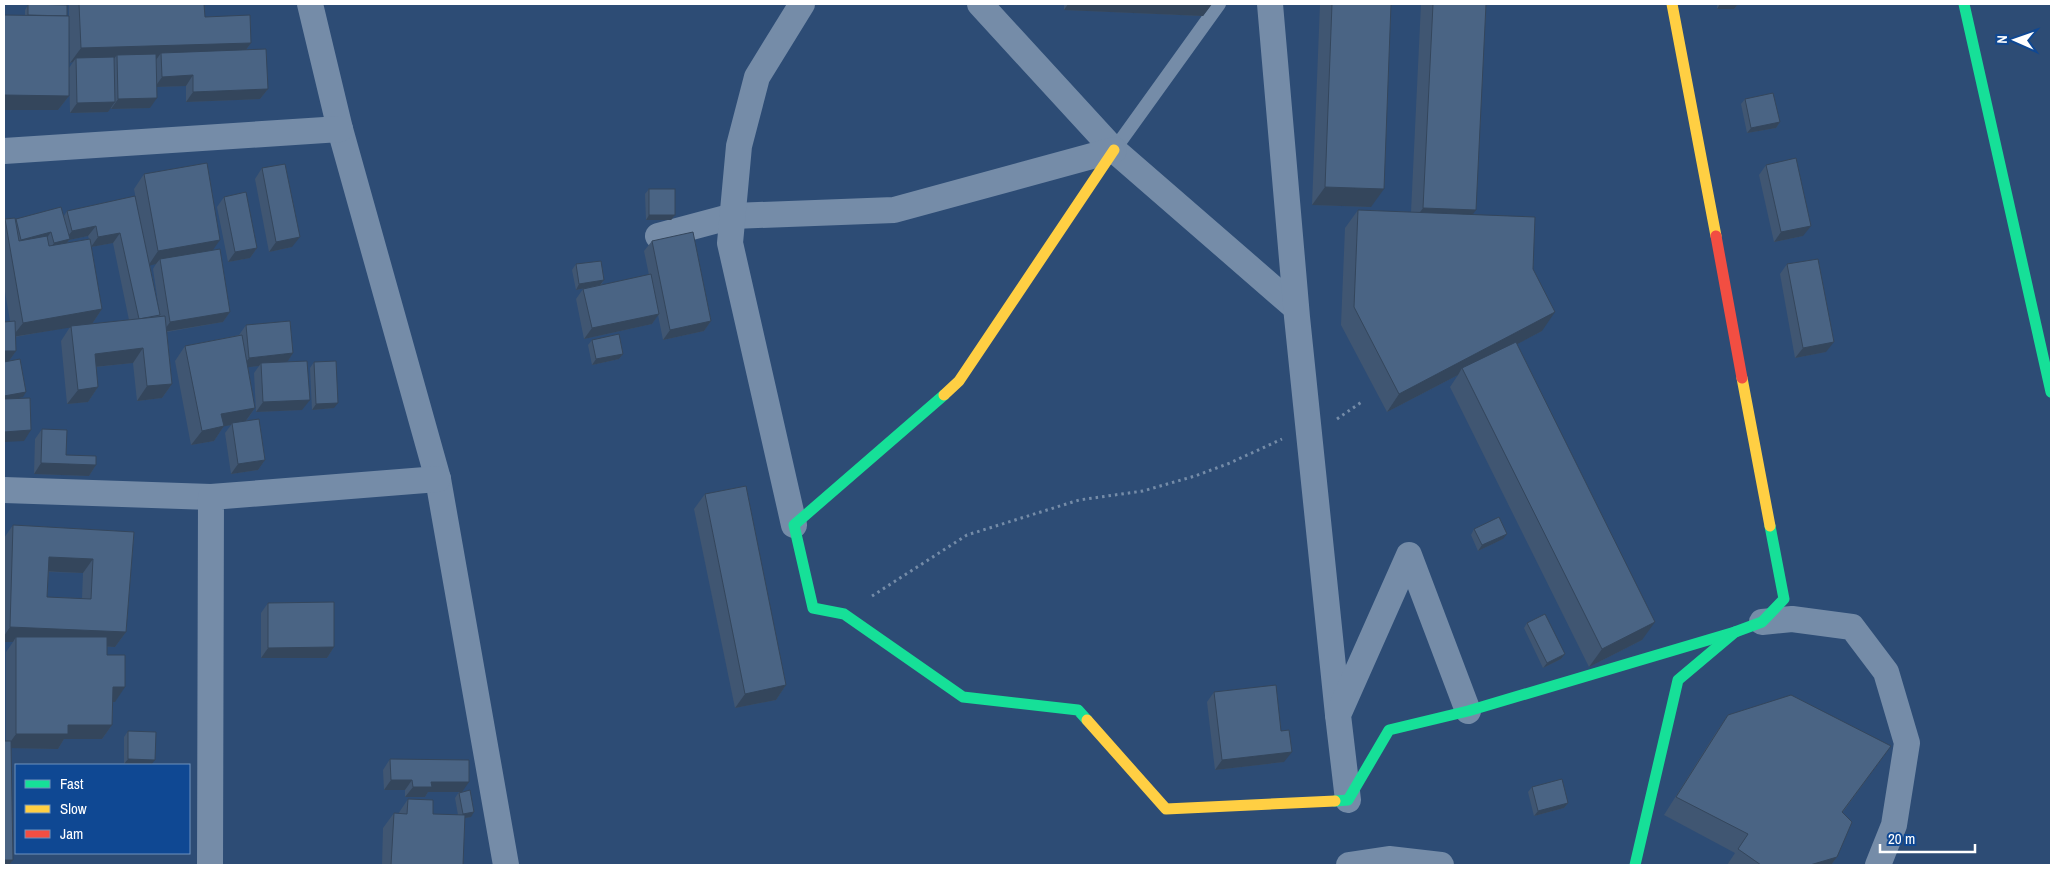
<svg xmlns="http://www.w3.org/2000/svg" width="2055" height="869" font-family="'Archivo Narrow',sans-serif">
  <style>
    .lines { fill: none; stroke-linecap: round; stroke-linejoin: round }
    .path { stroke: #758ca8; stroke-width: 3; stroke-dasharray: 2.5 4; stroke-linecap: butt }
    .lane { stroke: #758ca8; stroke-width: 14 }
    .street { stroke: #758ca8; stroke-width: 26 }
    .fast { stroke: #16e098; stroke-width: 11 }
    .slow { stroke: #ffcf43; stroke-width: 11 }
    .jam { stroke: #f24e42; stroke-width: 11 }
    .wall { fill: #405672; fill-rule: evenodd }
    .shaded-wall { fill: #34465c }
    .building { fill: #4a6484; stroke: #34465c; fill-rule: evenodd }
  </style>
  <rect width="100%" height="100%" fill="#2d4c75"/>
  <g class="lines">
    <g class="path">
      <path d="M 1337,419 L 1363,401"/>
      <path d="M 872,596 L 967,535 L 1079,500 L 1143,491 L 1195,476 L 1230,463 L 1282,439"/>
    </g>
    <path class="lane" d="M 1114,150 L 1219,4"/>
    <g class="street">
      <path d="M 310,4 L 340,129 L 438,479 L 506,865"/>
      <path d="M 980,4 L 1114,150 L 1296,308"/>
      <path d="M 1270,4 L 1297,317 L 1338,715"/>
      <path d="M 4,151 L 340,129"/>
      <path d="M 658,236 L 733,216 L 894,210 L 1114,150"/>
      <path d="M 4,490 L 211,497"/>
      <path d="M 794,525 L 730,243 L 739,146 L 757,77 L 802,4"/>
      <path d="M 1762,622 L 1792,619 L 1852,627 L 1886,672 L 1907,743 L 1894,825 L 1878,865"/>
      <path d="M 1348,800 L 1338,715 L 1409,555 L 1468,711"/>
      <path d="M 210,865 L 211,497 L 438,479"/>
      <path d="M 1349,865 L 1389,859 L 1441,865"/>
    </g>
    <g class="fast">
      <path d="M 1964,4 L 2051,392"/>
      <path d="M 944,395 L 794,525 L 813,608 L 844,614 L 963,697 L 1078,710 L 1087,720"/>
      <path d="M 1335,801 L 1348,800 L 1389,730 L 1468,711 L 1735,632"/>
      <path d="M 1635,865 L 1678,680 L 1735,632 L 1762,622 L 1784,599 L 1770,526"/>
    </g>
    <g class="slow">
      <path d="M 1672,4 L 1716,236"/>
      <path d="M 1742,378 L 1770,526"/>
      <path d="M 944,395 L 959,381 L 1114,150"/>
      <path d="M 1087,720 L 1166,809 L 1335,801"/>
    </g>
    <path class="jam" d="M 1716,236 L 1742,378"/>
  </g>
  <g class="wall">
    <path d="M 4,4 L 63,5 L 67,16 L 69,16 L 69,4 L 204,4 L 205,17 L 251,43 L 246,50 L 268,89 L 260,99 L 186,102 L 186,86 L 157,87 L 150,108 L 111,109 L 111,107 L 108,112 L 70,113 L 69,68 L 73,62 L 70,63 L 69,19 L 69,96 L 58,110 L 25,15 L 25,10 L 28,5 L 4,4 L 4,11 Z"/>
    <path d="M 1064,4 L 1212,4 L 1203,16 L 1064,10 Z"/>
    <path d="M 1320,4 L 1391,4 L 1371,207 L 1312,205 Z"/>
    <path d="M 1421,4 L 1486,4 L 1473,214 L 1533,269 L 1542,331 L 1517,344 L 1642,640 L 1589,667 L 1450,387 L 1458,375 L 1387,412 L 1341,325 L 1345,228 L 1358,210 L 1411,212 Z"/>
    <path d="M 1717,4 L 1738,4 L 1734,9 L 1717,9 Z"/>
    <path d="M 1745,99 L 1780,122 L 1776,128 L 1747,133 L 1741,104 Z"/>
    <path d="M 1766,165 L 1803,236 L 1774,242 L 1759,175 Z"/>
    <path d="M 262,168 L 292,247 L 269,252 L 255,179 Z"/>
    <path d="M 144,174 L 213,250 L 230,312 L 223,322 L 167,332 L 172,384 L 162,398 L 137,401 L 133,363 L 96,367 L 98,387 L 88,402 L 67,404 L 61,341 L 70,327 L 15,337 L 16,351 L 9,361 L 10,321 L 4,286 L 4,222 L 5,219 L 15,220 L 16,219 L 64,216 L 67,211 L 138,210 L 134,189 ZM 88,236 L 89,239 L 67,243 L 69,240 ZM 113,243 L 129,320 L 84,325 L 92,324 L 102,309 L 91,247 ZM 156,264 L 153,269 L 159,310 L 150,265 Z"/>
    <path d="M 649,189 L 675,215 L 671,220 L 646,220 L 645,194 Z"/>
    <path d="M 224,197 L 257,248 L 250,258 L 228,262 L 217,207 Z"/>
    <path d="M 652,241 L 711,321 L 704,331 L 663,340 L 658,315 L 652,324 L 584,339 L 576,299 L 583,289 L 591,287 L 576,290 L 572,270 L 576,264 L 604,280 L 601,285 L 649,275 L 644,251 Z"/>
    <path d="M 1787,264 L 1826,352 L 1795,358 L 1780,274 Z"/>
    <path d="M 246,325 L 293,353 L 287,362 L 302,410 L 256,412 L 254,373 L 259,366 L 248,367 L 255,408 L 246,421 L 265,460 L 258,470 L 231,474 L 225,433 L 231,425 L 224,426 L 214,441 L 191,445 L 175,361 L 185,346 L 239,335 Z"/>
    <path d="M 592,340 L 623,354 L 619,359 L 592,365 L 588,345 Z"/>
    <path d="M 314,362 L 334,408 L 312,410 L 310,368 Z"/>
    <path d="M 42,429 L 66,455 L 96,465 L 89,476 L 34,474 L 35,439 Z"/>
    <path d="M 705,494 L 786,685 L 776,700 L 735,708 L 694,509 Z"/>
    <path d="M 13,525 L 134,532 L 126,632 L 115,647 L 107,647 L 107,655 L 115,702 L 113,702 L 112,725 L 102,739 L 64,739 L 58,749 L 11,748 L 13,860 L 9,865 L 4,865 L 6,741 L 6,652 L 13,642 L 4,642 L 4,538 ZM 49,572 L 83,573 L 82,598 L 47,597 Z"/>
    <path d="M 1474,529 L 1503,539 L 1478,551 L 1471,535 Z"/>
    <path d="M 268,603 L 334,647 L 327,658 L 261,658 L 261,613 Z"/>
    <path d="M 1527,623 L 1565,654 L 1561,659 L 1543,668 L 1524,628 Z"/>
    <path d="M 1214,692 L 1281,731 L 1284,762 L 1215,770 L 1207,702 Z"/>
    <path d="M 1728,715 L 1891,746 L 1843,812 L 1837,857 L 1831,865 L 1727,865 L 1735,853 L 1664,815 L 1715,734 Z"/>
    <path d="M 128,731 L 151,765 L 124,764 L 124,737 Z"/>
    <path d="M 390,759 L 462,792 L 471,817 L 465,818 L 463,865 L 382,865 L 383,828 L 394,813 L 398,814 L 408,799 L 433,814 L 458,815 L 455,798 L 459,792 L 428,792 L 425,797 L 405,797 L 405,790 L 384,790 L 383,770 Z"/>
    <path d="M 1532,787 L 1568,803 L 1564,808 L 1534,816 L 1528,792 Z"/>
  </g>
  <g class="shaded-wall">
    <path d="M 4,4 L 64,4 L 63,5 Z"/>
    <path d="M 1068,4 L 1212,4 L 1203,16 L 1064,10 Z"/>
    <path d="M 1720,4 L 1738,4 L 1734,9 L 1717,9 Z"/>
    <path d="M 251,43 L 240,58 L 161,53 L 156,60 L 117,55 L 112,61 L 76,58 L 73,62 L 70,63 L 81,48 Z"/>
    <path d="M 193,75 L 186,86 L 155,87 L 162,77 Z"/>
    <path d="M 268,89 L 260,99 L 186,102 L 193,92 Z"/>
    <path d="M 4,95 L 69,96 L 58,110 L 4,110 Z"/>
    <path d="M 157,98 L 150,108 L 111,109 L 118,99 Z"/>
    <path d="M 115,102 L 108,112 L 70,113 L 77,103 Z"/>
    <path d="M 1780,122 L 1776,128 L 1747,133 L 1751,128 Z"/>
    <path d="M 1325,187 L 1384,189 L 1371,207 L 1312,205 Z"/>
    <path d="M 1423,208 L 1476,210 L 1463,228 L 1410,226 Z"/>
    <path d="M 649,215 L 675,215 L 671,220 L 646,220 Z"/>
    <path d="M 96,226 L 88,236 L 69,240 L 62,249 L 47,253 L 54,243 L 65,240 L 72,231 Z"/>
    <path d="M 1811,226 L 1803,236 L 1774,242 L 1781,232 Z"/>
    <path d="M 51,232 L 44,242 L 14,250 L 21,240 Z"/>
    <path d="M 120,233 L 113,243 L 91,247 L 98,237 Z"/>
    <path d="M 300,237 L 292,247 L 269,252 L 276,242 Z"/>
    <path d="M 220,240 L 210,254 L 160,259 L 156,264 L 148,266 L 158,251 Z"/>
    <path d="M 257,248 L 250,258 L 228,262 L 235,252 Z"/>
    <path d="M 604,280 L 600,285 L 576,290 L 579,284 Z"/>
    <path d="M 102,309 L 92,324 L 12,337 L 23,323 Z"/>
    <path d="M 230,312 L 223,322 L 163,332 L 170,322 Z"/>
    <path d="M 1555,312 L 1542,331 L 1464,372 L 1462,368 L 1458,375 L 1387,412 L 1399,394 Z"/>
    <path d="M 659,314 L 652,324 L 584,339 L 592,328 Z"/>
    <path d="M 711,321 L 704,331 L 663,340 L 670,330 Z"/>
    <path d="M 1834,342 L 1826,352 L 1795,358 L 1803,348 Z"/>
    <path d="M 143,348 L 133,363 L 84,368 L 95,354 Z"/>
    <path d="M 4,351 L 16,351 L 9,361 L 4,361 Z"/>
    <path d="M 293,353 L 286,364 L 261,363 L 259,366 L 242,368 L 249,358 Z"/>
    <path d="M 623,354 L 619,359 L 592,365 L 596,359 Z"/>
    <path d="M 172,384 L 162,398 L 137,401 L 147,386 Z"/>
    <path d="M 98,387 L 88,402 L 67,404 L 78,390 Z"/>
    <path d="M 26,392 L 23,397 L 4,401 L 4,396 Z"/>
    <path d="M 310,400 L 302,410 L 256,412 L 263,402 Z"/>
    <path d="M 338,403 L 334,408 L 312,410 L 316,404 Z"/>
    <path d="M 255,408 L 245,422 L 232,423 L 231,425 L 211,429 L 221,414 Z"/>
    <path d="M 224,426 L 214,441 L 191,445 L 202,431 Z"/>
    <path d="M 31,430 L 24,441 L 4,442 L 4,432 Z"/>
    <path d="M 265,460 L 258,470 L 231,474 L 238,464 Z"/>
    <path d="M 41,463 L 96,465 L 89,476 L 34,474 Z"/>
    <path d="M 1507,534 L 1503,539 L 1478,551 L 1482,545 Z"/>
    <path d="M 49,557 L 93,559 L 83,573 L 39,571 Z"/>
    <path d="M 1655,622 L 1642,640 L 1589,667 L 1602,649 Z"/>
    <path d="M 10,627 L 126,632 L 115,647 L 16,642 L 16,637 L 13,642 L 4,642 L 4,636 Z"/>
    <path d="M 334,647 L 327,658 L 261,658 L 268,648 Z"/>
    <path d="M 1565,654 L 1561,659 L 1543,668 L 1547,663 Z"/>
    <path d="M 786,685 L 776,700 L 735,708 L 745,694 Z"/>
    <path d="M 113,687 L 125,687 L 115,702 L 102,702 Z"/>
    <path d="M 68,725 L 112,725 L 102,739 L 64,739 L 58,749 L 6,748 L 16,734 Z"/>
    <path d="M 1292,752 L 1284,762 L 1215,770 L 1222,760 Z"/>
    <path d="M 128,759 L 155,760 L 151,765 L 124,764 Z"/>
    <path d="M 391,780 L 412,780 L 405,790 L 384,790 Z"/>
    <path d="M 431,782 L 469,782 L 462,792 L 428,792 L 425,797 L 405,797 L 413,787 Z"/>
    <path d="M 1568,803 L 1564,808 L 1534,816 L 1538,811 Z"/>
    <path d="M 474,812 L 471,817 L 459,819 L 463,814 Z"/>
    <path d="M 1837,857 L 1831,865 L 1810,865 Z"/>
    <path d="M 4,860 L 13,860 L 9,865 L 4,865 Z"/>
  </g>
  <g class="building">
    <path d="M 28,4 L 67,5 L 67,16 L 28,15 Z"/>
    <path d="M 79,4 L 204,4 L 205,17 L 250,15 L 251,43 L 81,48 Z"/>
    <path d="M 1332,4 L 1391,4 L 1384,189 L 1325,187 Z"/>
    <path d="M 1433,4 L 1486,4 L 1476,210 L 1423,208 Z"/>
    <path d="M 4,15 L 69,16 L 69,96 L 4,95 Z"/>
    <path d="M 266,49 L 268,89 L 193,92 L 193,75 L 162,77 L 161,53 Z"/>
    <path d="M 156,54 L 157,98 L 118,99 L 117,55 Z"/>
    <path d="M 114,57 L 115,102 L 77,103 L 76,58 Z"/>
    <path d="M 1773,93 L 1780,122 L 1751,128 L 1745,99 Z"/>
    <path d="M 1796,158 L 1811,226 L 1781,232 L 1766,165 Z"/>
    <path d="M 207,163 L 220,240 L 158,251 L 144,174 Z"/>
    <path d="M 285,164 L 300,237 L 276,242 L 262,168 Z"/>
    <rect x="649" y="189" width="26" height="26"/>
    <path d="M 246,192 L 257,248 L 235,252 L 224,197 Z"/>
    <path d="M 135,196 L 160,315 L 139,319 L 120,233 L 98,237 L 96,226 L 72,231 L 67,211 Z"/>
    <path d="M 61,207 L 70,239 L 54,243 L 51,232 L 21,240 L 16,219 Z"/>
    <path d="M 1358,210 L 1535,217 L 1533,269 L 1555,312 L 1399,394 L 1354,307 Z"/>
    <path d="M 15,218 L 19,241 L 47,236 L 49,246 L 90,239 L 102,309 L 23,323 L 5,219 Z"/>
    <path d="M 693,232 L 711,321 L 670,330 L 652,241 Z"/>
    <path d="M 220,249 L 230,312 L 170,322 L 160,259 Z"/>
    <path d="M 1818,259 L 1834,342 L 1803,348 L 1787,264 Z"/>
    <path d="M 601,261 L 604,280 L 579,284 L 576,264 Z"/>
    <path d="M 651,274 L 659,314 L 592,328 L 583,289 Z"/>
    <path d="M 165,316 L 172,384 L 147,386 L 143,348 L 95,354 L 98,387 L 78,390 L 71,326 Z"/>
    <path d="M 15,321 L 16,351 L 4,351 L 4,322 Z"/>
    <path d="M 290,321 L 293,353 L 249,358 L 246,325 Z"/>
    <path d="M 619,334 L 623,354 L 596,359 L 592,340 Z"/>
    <path d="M 242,335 L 255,408 L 221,414 L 224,426 L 202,431 L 185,346 Z"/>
    <path d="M 1516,342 L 1655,622 L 1602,649 L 1462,368 Z"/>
    <path d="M 20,359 L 26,392 L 4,396 L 4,362 Z"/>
    <path d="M 307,361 L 310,400 L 263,402 L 261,363 Z"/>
    <path d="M 336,361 L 338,403 L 316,404 L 314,362 Z"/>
    <path d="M 30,398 L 31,430 L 4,432 L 4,399 Z"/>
    <path d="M 259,419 L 265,460 L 238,464 L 232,423 Z"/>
    <path d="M 42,429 L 67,430 L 66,455 L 96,456 L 96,465 L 41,463 Z"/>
    <path d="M 746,486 L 786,685 L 745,694 L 705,494 Z"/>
    <path d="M 1499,517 L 1507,534 L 1482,545 L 1474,529 Z"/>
    <path d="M 13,525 L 134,532 L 126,632 L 10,627 ZM 49,557 L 93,559 L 91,599 L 47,597 Z"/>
    <path d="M 334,602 L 334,647 L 268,648 L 268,603 Z"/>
    <path d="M 1545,614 L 1565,654 L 1547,663 L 1527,623 Z"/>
    <path d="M 16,637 L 107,637 L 107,655 L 125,655 L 125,687 L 113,687 L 112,725 L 68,725 L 68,734 L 16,734 Z"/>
    <path d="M 1276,685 L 1281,731 L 1289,730 L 1292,752 L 1222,760 L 1214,692 Z"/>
    <path d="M 1791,695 L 1891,746 L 1842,812 L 1852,822 L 1837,857 L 1810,865 L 1761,865 L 1738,849 L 1748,834 L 1676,797 L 1728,715 Z"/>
    <path d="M 128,731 L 156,732 L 155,760 L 128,759 Z"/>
    <path d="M 4,741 L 11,741 L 13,860 L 4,860 Z"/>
    <path d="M 390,759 L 469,760 L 469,782 L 431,782 L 432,787 L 413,787 L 412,780 L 391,780 Z"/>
    <path d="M 1562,779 L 1568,803 L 1538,811 L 1532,787 Z"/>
    <path d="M 470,790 L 474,812 L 463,814 L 459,793 Z"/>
    <path d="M 408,799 L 433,800 L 433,814 L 465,815 L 463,865 L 391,865 L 394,813 L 407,814 Z"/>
  </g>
  <rect width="2055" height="869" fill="none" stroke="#ffffff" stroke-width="10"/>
  <rect x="15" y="764" width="175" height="90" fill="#0f4893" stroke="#6f91be"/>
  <rect x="25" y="780" width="25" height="8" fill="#16e098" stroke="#6f91be"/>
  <text x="60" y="789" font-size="15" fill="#ffffff">Fast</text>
  <rect x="25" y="805" width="25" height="8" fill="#ffcf43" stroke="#6f91be"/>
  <text x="60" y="814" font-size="15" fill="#ffffff">Slow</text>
  <rect x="25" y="830" width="25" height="8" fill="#f24e42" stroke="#6f91be"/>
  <text x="60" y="839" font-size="15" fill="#ffffff">Jam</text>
  <g transform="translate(2015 40) rotate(272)" stroke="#0f4893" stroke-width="4" paint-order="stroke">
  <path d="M0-4L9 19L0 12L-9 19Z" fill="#ffffff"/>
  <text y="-8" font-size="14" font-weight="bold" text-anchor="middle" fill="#ffffff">N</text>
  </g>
  <path d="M1880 844v8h95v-8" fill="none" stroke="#ffffff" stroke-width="2.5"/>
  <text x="1888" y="844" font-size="15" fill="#ffffff" stroke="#0f4893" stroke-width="4" paint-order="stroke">20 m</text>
</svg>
